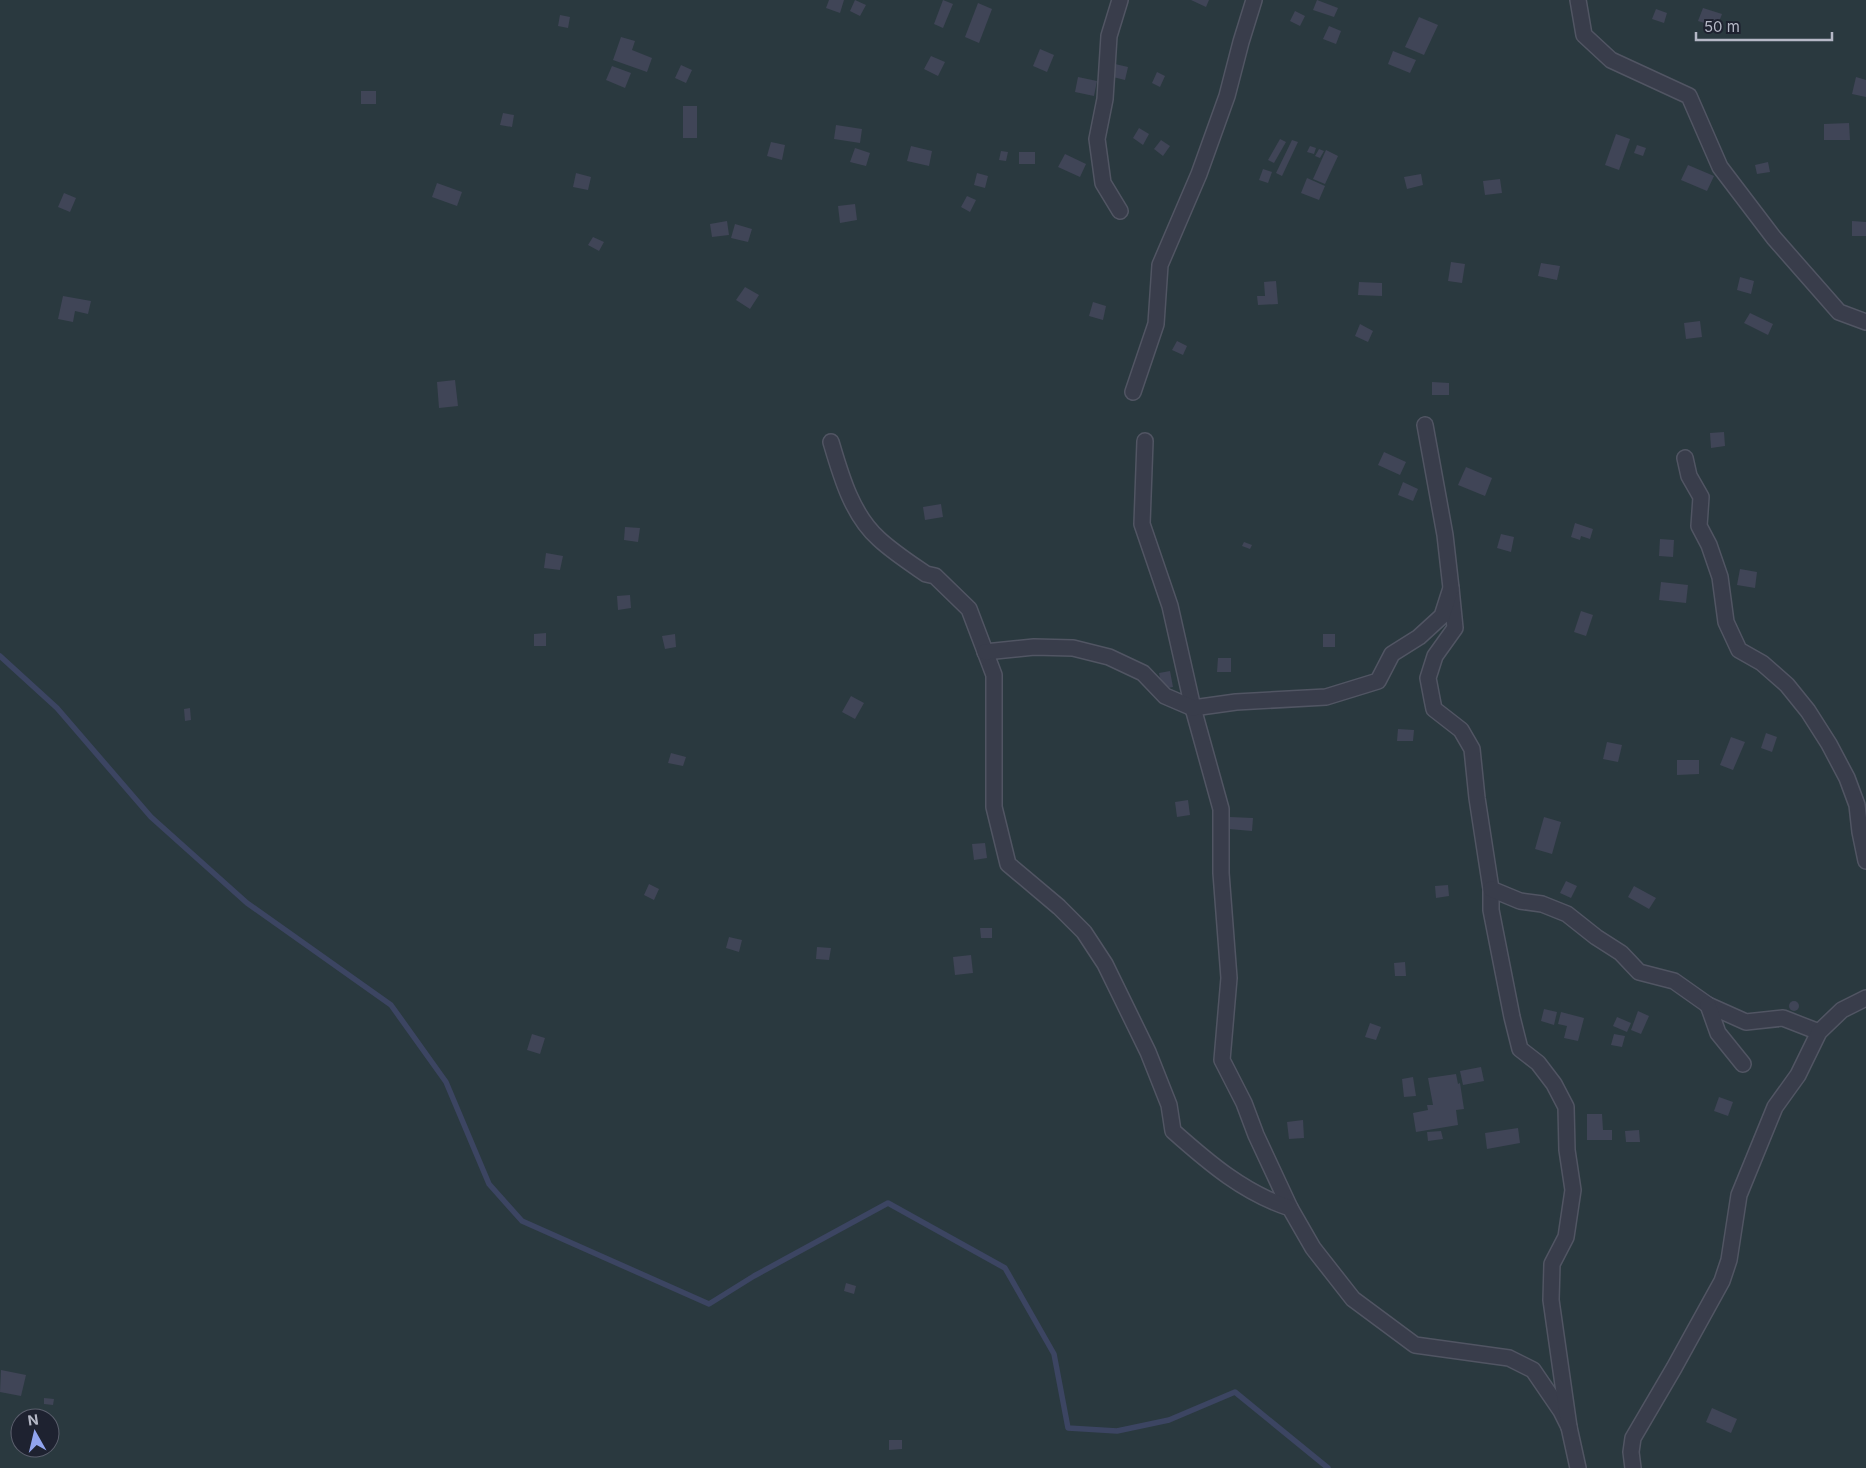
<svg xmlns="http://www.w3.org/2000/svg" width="1866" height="1468" font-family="Inter,sans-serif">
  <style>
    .green { fill: #2a393f; fill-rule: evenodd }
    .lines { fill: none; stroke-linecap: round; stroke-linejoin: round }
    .stream { stroke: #3c4562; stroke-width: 5.5 }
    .building { fill: #404557 }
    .street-casing { stroke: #515563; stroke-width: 18 }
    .street { stroke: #393d4b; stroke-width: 15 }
  </style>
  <rect width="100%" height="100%" fill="#252a3a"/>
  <path class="green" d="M 0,0 L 1866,0 L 1866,1468 L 0,1468 ZM 20,1418 L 50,1418 L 50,1448 L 20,1448 Z"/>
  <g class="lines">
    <path class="stream" d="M 0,656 L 57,708 L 151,817 L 247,903 L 391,1005 L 446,1082 L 489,1184 L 522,1221 L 709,1304 L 754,1276 L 888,1203 L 1005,1268 L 1054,1354 L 1068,1428 L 1117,1431 L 1169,1420 L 1235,1392 L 1328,1468"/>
  </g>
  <g class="building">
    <path d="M 829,0 L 844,0 L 840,13 L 826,8 Z"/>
    <path d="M 855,0 L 866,5 L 860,16 L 850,11 Z"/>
    <path d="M 943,0 L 953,4 L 943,28 L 934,24 Z"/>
    <path d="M 1191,0 L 1209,0 L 1206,7 Z"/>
    <path d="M 1317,0 L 1338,8 L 1334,17 L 1313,10 Z"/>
    <path d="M 978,3 L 992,9 L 979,43 L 965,37 Z"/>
    <path d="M 1703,8 L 1722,14 L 1717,27 L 1698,21 Z"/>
    <path d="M 1656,9 L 1667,13 L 1664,23 L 1652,19 Z"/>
    <path d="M 1295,11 L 1305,16 L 1300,26 L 1290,21 Z"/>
    <path d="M 560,15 L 570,17 L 568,28 L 558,26 Z"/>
    <path d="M 1419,17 L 1438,25 L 1424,55 L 1405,47 Z"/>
    <path d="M 1329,26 L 1341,31 L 1336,44 L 1323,39 Z"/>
    <path d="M 621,37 L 635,41 L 632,50 L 652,58 L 647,72 L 613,60 Z"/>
    <path d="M 1040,49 L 1054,55 L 1047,72 L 1033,66 Z"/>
    <path d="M 1393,51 L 1416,60 L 1410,73 L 1388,64 Z"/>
    <path d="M 931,56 L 945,62 L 938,76 L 924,69 Z"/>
    <path d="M 1115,64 L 1128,67 L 1125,80 L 1113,77 Z"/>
    <path d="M 681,65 L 692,70 L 686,83 L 675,78 Z"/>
    <path d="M 612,66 L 631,73 L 625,88 L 606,80 Z"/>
    <path d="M 1157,72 L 1165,76 L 1160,87 L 1152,83 Z"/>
    <path d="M 1078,77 L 1097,81 L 1094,96 L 1075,92 Z"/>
    <path d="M 1856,77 L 1866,80 L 1866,97 L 1852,94 Z"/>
    <rect x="361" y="91" width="15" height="13"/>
    <rect x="683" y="106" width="14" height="32"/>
    <path d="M 503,113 L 514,115 L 512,127 L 500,125 Z"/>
    <path d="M 1849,123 L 1850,140 L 1824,140 L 1824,124 Z"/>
    <path d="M 836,125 L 862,129 L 860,143 L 834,139 Z"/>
    <path d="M 1139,128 L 1149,134 L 1143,145 L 1133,138 Z"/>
    <path d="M 1616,134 L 1630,139 L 1619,170 L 1605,165 Z"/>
    <path d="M 1280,139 L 1286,142 L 1274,163 L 1268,160 Z"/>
    <path d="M 1161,140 L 1170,146 L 1163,156 L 1154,149 Z"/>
    <path d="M 1292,140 L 1298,142 L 1282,176 L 1276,173 Z"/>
    <path d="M 771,142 L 785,145 L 782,160 L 767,156 Z"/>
    <path d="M 1637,145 L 1646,148 L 1643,156 L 1634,153 Z"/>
    <path d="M 911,146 L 932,151 L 929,166 L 907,161 Z"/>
    <path d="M 1310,146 L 1316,148 L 1314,154 L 1307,152 Z"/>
    <path d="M 855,148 L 870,153 L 866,166 L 850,162 Z"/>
    <path d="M 1319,149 L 1324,151 L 1320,158 L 1315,156 Z"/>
    <path d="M 1326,150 L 1338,156 L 1325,184 L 1313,179 Z"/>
    <path d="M 1001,151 L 1008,152 L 1006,161 L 999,160 Z"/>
    <rect x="1019" y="152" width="16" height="12"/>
    <path d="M 1065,154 L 1086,164 L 1080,177 L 1058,167 Z"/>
    <path d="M 1768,162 L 1770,172 L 1757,174 L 1755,165 Z"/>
    <path d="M 1688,165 L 1714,176 L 1707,191 L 1681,180 Z"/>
    <path d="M 1263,169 L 1272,172 L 1268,183 L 1259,180 Z"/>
    <path d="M 576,173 L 591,177 L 588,190 L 573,187 Z"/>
    <path d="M 977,173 L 988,176 L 985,188 L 974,185 Z"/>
    <path d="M 1421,174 L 1423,185 L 1407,189 L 1404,177 Z"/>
    <path d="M 1307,178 L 1325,186 L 1319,200 L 1301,193 Z"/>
    <path d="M 1500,179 L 1502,193 L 1485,195 L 1483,181 Z"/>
    <path d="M 437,183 L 462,192 L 457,206 L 432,197 Z"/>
    <path d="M 64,193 L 76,198 L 70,212 L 58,207 Z"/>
    <path d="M 967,196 L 976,200 L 970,212 L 961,207 Z"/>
    <path d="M 855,204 L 857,220 L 840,223 L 838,206 Z"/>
    <path d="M 727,221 L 729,235 L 712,237 L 710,224 Z"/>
    <path d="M 1852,221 L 1866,222 L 1866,236 L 1852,236 Z"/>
    <path d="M 735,224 L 752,229 L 748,242 L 731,238 Z"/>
    <path d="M 593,237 L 604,242 L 599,251 L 588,245 Z"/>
    <path d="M 1451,262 L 1465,264 L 1462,283 L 1448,281 Z"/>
    <path d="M 1541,263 L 1560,266 L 1557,280 L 1538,276 Z"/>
    <path d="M 1740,277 L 1754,281 L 1751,294 L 1737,290 Z"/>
    <path d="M 1276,281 L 1278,304 L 1258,305 L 1257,296 L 1265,296 L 1264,282 Z"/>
    <path d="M 1359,282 L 1382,283 L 1382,296 L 1358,295 Z"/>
    <path d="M 745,287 L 759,295 L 750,309 L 736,300 Z"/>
    <path d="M 63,296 L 91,301 L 88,314 L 75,311 L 73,322 L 58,319 Z"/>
    <path d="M 1093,302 L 1106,306 L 1103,320 L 1089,316 Z"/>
    <path d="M 1750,313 L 1773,324 L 1768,335 L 1744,323 Z"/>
    <path d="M 1700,321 L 1702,337 L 1686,339 L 1684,323 Z"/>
    <path d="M 1360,324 L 1373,331 L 1368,342 L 1355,336 Z"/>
    <path d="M 1177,341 L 1187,346 L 1183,355 L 1172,350 Z"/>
    <path d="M 455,380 L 458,406 L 439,408 L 437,382 Z"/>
    <path d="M 1432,382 L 1449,383 L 1449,395 L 1432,395 Z"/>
    <path d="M 1724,432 L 1725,446 L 1711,448 L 1710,433 Z"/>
    <path d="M 1384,452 L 1406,462 L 1400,475 L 1378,465 Z"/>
    <path d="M 1466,467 L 1492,478 L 1485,496 L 1458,485 Z"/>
    <path d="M 1403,482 L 1418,489 L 1413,501 L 1398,495 Z"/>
    <path d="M 941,504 L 943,517 L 925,520 L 923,507 Z"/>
    <path d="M 1575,523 L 1593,529 L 1590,539 L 1581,536 L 1580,540 L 1571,537 Z"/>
    <path d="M 625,527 L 640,528 L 638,542 L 624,540 Z"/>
    <path d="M 1501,534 L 1514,537 L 1511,552 L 1497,548 Z"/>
    <path d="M 1660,539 L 1674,540 L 1673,557 L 1659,556 Z"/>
    <path d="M 1244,542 L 1252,545 L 1250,549 L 1242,546 Z"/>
    <path d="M 546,553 L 563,556 L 560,570 L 544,568 Z"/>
    <path d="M 1740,569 L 1757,572 L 1755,588 L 1737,585 Z"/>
    <path d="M 1661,582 L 1688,585 L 1686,603 L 1659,600 Z"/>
    <path d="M 630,595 L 631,608 L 618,610 L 617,596 Z"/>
    <path d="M 1581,611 L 1593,615 L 1586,636 L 1574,632 Z"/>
    <path d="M 546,633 L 546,646 L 534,646 L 534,634 Z"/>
    <path d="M 675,634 L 676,647 L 665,649 L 662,636 Z"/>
    <rect x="1323" y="634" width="12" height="13"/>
    <path d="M 1218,658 L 1231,658 L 1231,672 L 1217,672 Z"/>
    <path d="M 1170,671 L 1173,687 L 1162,689 L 1159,673 Z"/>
    <path d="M 851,696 L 864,703 L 855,719 L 842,712 Z"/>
    <path d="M 190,708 L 191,720 L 185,721 L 184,709 Z"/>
    <path d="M 1398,729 L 1414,730 L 1413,741 L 1397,741 Z"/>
    <path d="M 1766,733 L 1777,737 L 1772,752 L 1761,748 Z"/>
    <path d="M 1731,737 L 1745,742 L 1733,770 L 1720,765 Z"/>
    <path d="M 1607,742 L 1622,745 L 1618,762 L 1603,759 Z"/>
    <path d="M 671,753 L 686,757 L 683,766 L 668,763 Z"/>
    <path d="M 1677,760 L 1699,760 L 1699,774 L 1677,775 Z"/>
    <path d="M 1188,800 L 1190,815 L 1177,817 L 1175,802 Z"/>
    <path d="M 1230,817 L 1253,818 L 1252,831 L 1229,829 Z"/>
    <path d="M 1544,817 L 1561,822 L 1552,854 L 1535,849 Z"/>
    <path d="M 985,843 L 987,858 L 974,860 L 972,844 Z"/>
    <path d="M 1566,881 L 1577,886 L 1571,898 L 1560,893 Z"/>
    <path d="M 649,884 L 659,889 L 654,900 L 644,895 Z"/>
    <path d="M 1448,885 L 1449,896 L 1436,898 L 1435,886 Z"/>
    <path d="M 1634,886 L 1656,898 L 1649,909 L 1628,897 Z"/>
    <path d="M 980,928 L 992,928 L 992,938 L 981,938 Z"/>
    <path d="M 729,937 L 742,940 L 739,952 L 726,948 Z"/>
    <path d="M 817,947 L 831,948 L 829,960 L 816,959 Z"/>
    <path d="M 971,955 L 973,973 L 955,975 L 953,957 Z"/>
    <path d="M 1405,962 L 1406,976 L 1395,976 L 1394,963 Z"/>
    <circle cx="1794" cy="1006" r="5"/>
    <path d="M 1544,1009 L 1557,1012 L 1554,1025 L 1541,1021 Z"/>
    <path d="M 1638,1011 L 1649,1016 L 1641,1034 L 1631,1030 Z"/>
    <path d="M 1561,1012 L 1584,1018 L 1578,1041 L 1564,1038 L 1567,1026 L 1558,1024 Z"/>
    <path d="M 1617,1017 L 1631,1023 L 1627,1032 L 1613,1026 Z"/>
    <path d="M 1370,1023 L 1381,1027 L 1376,1040 L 1365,1037 Z"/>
    <path d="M 532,1034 L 545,1038 L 540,1054 L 527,1050 Z"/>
    <path d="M 1614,1034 L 1625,1036 L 1622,1047 L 1611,1045 Z"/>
    <path d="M 1481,1067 L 1484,1081 L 1463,1085 L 1460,1071 Z"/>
    <path d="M 1456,1074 L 1458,1084 L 1460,1083 L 1464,1109 L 1456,1110 L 1458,1125 L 1416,1132 L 1413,1113 L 1428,1110 L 1427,1105 L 1433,1105 L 1428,1078 Z"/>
    <path d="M 1413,1077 L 1416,1096 L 1404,1097 L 1402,1079 Z"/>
    <path d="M 1719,1097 L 1733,1102 L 1728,1116 L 1714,1111 Z"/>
    <path d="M 1587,1114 L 1602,1114 L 1603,1130 L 1612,1130 L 1612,1140 L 1587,1140 Z"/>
    <path d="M 1303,1120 L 1304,1138 L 1289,1139 L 1287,1122 Z"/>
    <path d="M 1518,1128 L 1520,1143 L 1487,1149 L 1485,1133 Z"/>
    <path d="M 1639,1130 L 1640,1142 L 1626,1142 L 1625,1131 Z"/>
    <path d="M 1441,1131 L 1443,1139 L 1428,1141 L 1427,1132 Z"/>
    <path d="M 846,1283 L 856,1286 L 854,1294 L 844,1291 Z"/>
    <path d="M 1,1370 L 26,1375 L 21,1396 L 0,1392 Z"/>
    <path d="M 44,1398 L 54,1399 L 53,1405 L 44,1404 Z"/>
    <path d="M 1712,1408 L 1737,1419 L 1731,1433 L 1706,1422 Z"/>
    <path d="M 889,1440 L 902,1440 L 902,1449 L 889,1450 Z"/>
  </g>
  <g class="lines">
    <defs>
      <g id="street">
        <path d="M 1120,0 L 1109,36 L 1105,99 L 1097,139 L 1103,183 L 1120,211"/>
        <path d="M 1578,0 L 1584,35 L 1611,60 L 1689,96 L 1720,167 L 1774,238 L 1839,312 L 1866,322"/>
        <path d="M 1133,392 L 1156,324 L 1160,265 L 1199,174 L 1227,96 L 1241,42 L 1254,0"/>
        <path d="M 1145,441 L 1142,524 L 1170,606 L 1193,708 L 1221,809 L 1221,873 L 1229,978 L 1222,1060 L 1244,1103 L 1256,1135 L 1290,1208"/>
        <path d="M 831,442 C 841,476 852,515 879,539 C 893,552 910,563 926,574 L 935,576 L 969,609 L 994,675 L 994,807 L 1008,864 L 1059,907 L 1084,932 L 1105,964 L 1148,1052 L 1169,1105 L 1173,1131 C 1209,1163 1244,1193 1290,1208 L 1313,1248 L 1353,1299 L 1415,1345 L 1509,1358 L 1533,1370 L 1561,1411 L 1569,1427"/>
        <path d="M 1685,458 L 1689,476 L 1701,497 L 1699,526 L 1709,545 L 1720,577 L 1726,622 L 1739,650 L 1762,663 L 1787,685 L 1808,711 L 1829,744 L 1847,778 L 1857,805 L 1860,832 L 1866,861"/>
        <path d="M 1451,588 L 1455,628 L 1435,656 L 1428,678 L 1432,699 L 1434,709 L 1461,730 L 1472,749 L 1477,798 L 1491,889 L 1491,910 L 1512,1017 L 1520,1049 L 1538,1063 L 1554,1084 L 1566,1107 L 1567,1150 L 1573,1190 L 1566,1237 L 1552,1264 L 1551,1300 L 1569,1427 L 1578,1468"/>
        <path d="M 985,652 L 1034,647 L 1073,648 L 1109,657 L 1143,673 L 1165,696 L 1193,708 L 1236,702 L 1326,697 L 1378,681 L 1392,654 L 1419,637 L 1442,616 L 1451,588 L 1445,535 L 1425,425"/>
        <path d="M 1491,889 L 1520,901 L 1542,904 L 1567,914 L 1596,937 L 1621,953 L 1639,972 L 1674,981 L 1708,1005 L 1746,1022 L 1783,1018 L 1819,1032"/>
        <path d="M 1708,1005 L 1718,1033 L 1743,1064"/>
        <path d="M 1633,1468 L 1631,1452 L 1633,1438 L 1674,1368 L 1722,1281 L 1729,1260 L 1739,1195 L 1775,1107 L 1798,1075 L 1819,1032 L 1842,1010 L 1866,998"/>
      </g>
    </defs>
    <use href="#street" class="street-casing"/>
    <use href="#street" class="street"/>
  </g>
  <g transform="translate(35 1433) rotate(352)"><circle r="24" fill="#1e2230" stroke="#5a5e6c"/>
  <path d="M0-4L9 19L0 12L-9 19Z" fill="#91a4ee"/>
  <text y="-8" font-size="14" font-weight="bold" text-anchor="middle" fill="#b5b8c6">N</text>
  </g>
  <path d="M1696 32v8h136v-8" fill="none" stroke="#b5b8c6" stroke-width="2.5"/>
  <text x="1704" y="32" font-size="15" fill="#b5b8c6" stroke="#1e2230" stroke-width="4" paint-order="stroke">50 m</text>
</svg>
